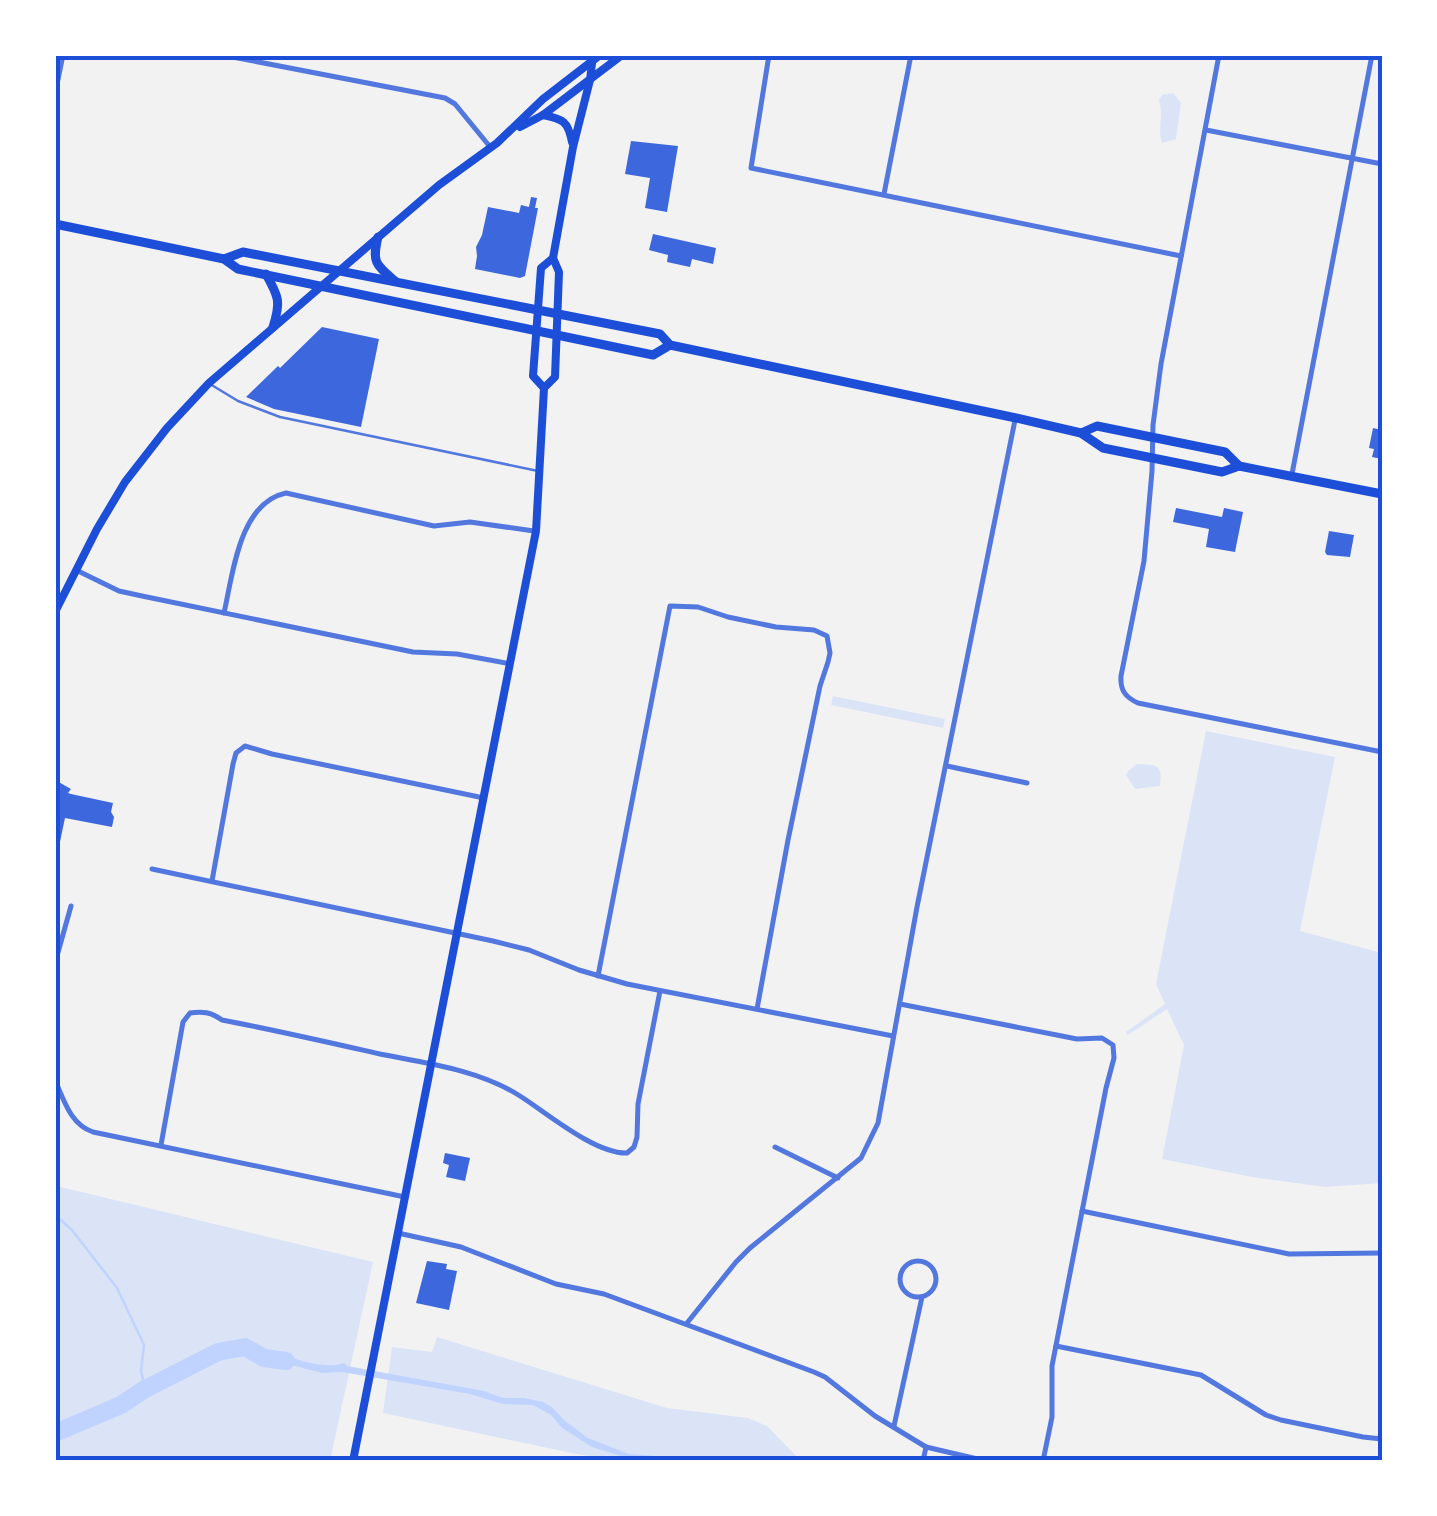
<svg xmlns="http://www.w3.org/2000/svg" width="1437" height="1516" font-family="'Nunito Sans',sans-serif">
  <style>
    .green { fill: #dbe4f7 }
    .water { fill: #bfd3fe }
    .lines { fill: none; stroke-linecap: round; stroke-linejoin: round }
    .stream { stroke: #bfd3fe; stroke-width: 2.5 }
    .river { stroke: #bfd3fe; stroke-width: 18 }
    .building { fill: #3d67dc }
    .service { stroke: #5277de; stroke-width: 2.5 }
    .minor { stroke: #5277de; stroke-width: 5 }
    .secondary { stroke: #1d4ed8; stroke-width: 8 }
    .primary { stroke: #1d4ed8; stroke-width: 9 }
    .neatline { fill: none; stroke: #1d4ed8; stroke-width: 4 }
  </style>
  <rect width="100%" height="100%" fill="#f2f2f2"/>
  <g class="green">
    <path d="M 1173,93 L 1181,103 L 1176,139 L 1162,143 C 1157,129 1164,114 1159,100 L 1162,95 Z"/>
    <path d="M 833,696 L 945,719 L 943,728 L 831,705 Z"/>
    <path d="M 1206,731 L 1335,757 L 1300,931 L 1382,953 L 1382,1183 L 1325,1187 L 1252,1177 L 1162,1159 L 1184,1045 L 1167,1009 L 1128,1035 L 1126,1032 L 1165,1004 L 1156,984 Z"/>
    <path d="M 1137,764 C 1157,765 1163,764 1160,786 L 1135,789 L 1126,775 L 1129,770 Z"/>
    <path d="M 55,1180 L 61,1187 L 373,1262 L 330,1461 L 55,1461 Z"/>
    <path d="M 437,1337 L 667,1408 L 748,1418 L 767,1426 L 801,1461 L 621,1461 L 576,1454 L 383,1413 L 392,1347 L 432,1352 Z"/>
  </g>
  <path class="water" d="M 289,1357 C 305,1362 328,1369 344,1363 L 347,1366 L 484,1391 L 503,1398 L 524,1398 L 543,1402 L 552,1407 L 564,1420 L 588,1438 L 629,1454 L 655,1456 L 669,1461 L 627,1458 L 592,1447 L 562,1428 L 551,1415 L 533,1405 L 503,1404 L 470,1394 L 342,1372 L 322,1373 L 264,1358 Z"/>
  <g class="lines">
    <path class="stream" d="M 55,1215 L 72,1230 L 117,1288 L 144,1345 L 141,1371 L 145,1389"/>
    <path class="river" d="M 55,1433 L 121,1405 L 145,1389 L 218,1352 L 245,1347 L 264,1358 L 286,1361"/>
  </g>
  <g class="building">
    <path d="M 631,141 L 678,146 L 667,212 L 645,208 L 650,178 L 625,174 Z"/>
    <path d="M 531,197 L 537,198 L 535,208 L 538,208 L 525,276 L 520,278 L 475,269 L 477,256 L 476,247 L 482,235 L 488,207 L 519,213 L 521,205 L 529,207 Z"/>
    <path d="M 653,234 L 716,248 L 713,264 L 692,259 L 690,267 L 667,262 L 668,255 L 649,250 Z"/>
    <path d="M 322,327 L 379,339 L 361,427 L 274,409 L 246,397 L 278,366 L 280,368 Z"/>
    <path d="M 1373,428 L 1382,430 L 1382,459 L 1372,457 L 1374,449 L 1369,448 Z"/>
    <path d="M 1176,508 L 1222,517 L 1224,508 L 1243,512 L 1235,552 L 1206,547 L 1209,529 L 1173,522 Z"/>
    <path d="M 1329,531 L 1354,535 L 1350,557 L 1327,555 L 1325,552 Z"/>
    <path d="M 55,780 L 71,789 L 68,793 L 71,794 L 113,803 L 111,812 L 114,817 L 112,827 L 65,818 L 57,856 L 55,856 Z"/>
    <path d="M 445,1153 L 470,1158 L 465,1181 L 446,1177 L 449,1165 L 443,1163 Z"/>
    <path d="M 427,1261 L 447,1264 L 446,1269 L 457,1271 L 449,1310 L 416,1303 Z"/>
  </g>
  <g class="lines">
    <path class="service" d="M 210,384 L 238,401 L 280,417 L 538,471"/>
    <g class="minor">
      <path d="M 222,55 L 445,98 L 455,104 L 491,148"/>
      <path d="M 769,55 L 751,168 L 1181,256"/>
      <path d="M 1219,55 L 1161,364 L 1153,425 L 1152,471 L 1144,561 L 1121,676 C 1120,690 1125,697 1138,703 L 1382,752"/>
      <path d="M 55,94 L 63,55"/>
      <path d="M 1206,130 L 1382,164"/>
      <path d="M 884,194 L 911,55"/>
      <path d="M 1292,474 L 1372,55"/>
      <path d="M 76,570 L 119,591 L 142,596 L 413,652 L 457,654 L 511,664"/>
      <path d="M 224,613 C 233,574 239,503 286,493 L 434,526 L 470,522 L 534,531"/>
      <path d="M 947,766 L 1027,783"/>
      <path d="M 152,869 L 493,941 L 529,950 L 579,970 L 627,984 L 893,1036"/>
      <path d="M 212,881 L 233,764 L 236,753 L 245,746 L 272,754 L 484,798"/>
      <path d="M 55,963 L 71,906"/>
      <path d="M 598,976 L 670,606 L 698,607 L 728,617 L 776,627 L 814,630 L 827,636 L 830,653 L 828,662 L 820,686 L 788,840 L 757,1009"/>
      <path d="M 900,1004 L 1077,1039 L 1102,1038 L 1113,1045 L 1114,1058 L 1106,1088 L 1052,1366 L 1052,1417 L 1043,1461"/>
      <path d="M 55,1080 C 64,1100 70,1124 93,1132 L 405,1197"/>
      <path d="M 161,1145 L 183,1022 L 190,1013 C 202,1011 211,1012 222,1020 C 275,1030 327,1042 380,1054 C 426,1063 480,1070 520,1096 C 547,1113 595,1154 627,1153 L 634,1147 L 637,1137 L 638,1104 L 660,991"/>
      <path d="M 775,1147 L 838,1178"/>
      <path d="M 1082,1211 L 1289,1254 L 1382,1253"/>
      <path d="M 398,1233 L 461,1247 L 556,1284 L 604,1294 L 814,1372 L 825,1377 L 875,1416 L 926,1447 L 986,1461"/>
      <circle cx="918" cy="1279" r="18"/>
      <path d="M 687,1323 L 736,1262 L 750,1248 L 861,1158 L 878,1123 L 917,907 L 1015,420"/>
      <path d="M 1056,1346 L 1201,1375 L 1266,1415 L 1281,1420 L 1363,1437 L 1382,1439"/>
      <path d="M 894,1426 L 922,1297"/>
      <path d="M 923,1461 L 926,1447"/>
    </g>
    <g class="secondary">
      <path d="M 543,115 C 563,119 568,121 572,142"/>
      <path d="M 520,127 L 543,115 L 622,55"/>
      <path d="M 544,388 L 533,376 L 541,268 L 553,258"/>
      <path d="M 55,612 L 97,529 L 125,482 L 167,428 L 209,383 L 439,185 L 497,143 L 543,99 L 600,55"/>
      <path d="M 353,1461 L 536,531 L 544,388 L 555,377 L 559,272 L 553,258 L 573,147 L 590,80 L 593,55"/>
    </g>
    <g class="primary">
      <path d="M 55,224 L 224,259 L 238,269 L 653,355 L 670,345"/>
      <path d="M 378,237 C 372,262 375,264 395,281"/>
      <path d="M 224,259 L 243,252 L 660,334 L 670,345 L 1016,418 L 1081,433 L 1103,448 L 1222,472 L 1239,466 L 1382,494"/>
      <path d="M 266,274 C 279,297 281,302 273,327"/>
      <path d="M 1081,433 L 1097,426 L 1225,452 L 1239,466"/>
    </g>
  </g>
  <rect width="1437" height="1516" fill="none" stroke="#ffffff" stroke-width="115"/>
  <rect x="58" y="58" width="1322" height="1400" class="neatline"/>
</svg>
